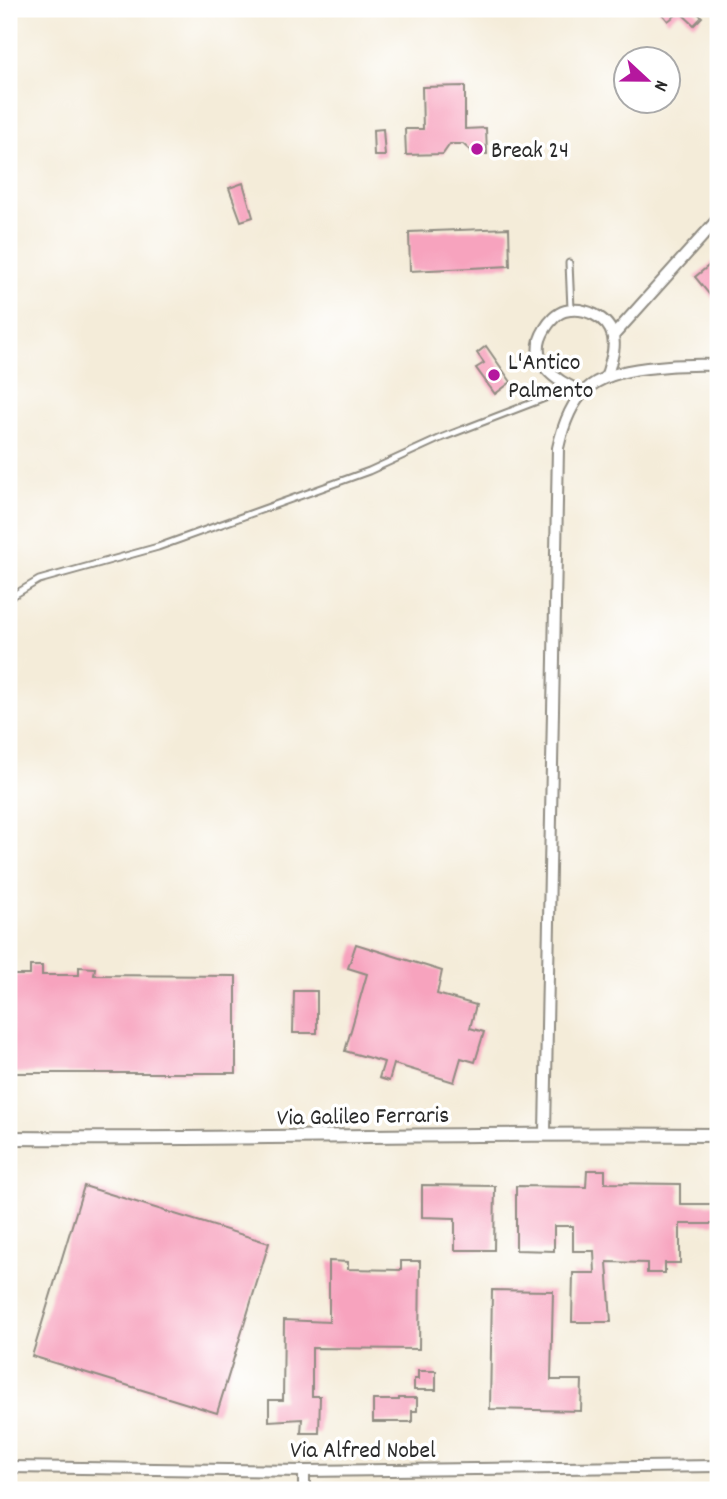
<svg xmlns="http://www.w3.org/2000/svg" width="727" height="1499" font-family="Dekko,sans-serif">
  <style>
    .building { fill: #f7a3be }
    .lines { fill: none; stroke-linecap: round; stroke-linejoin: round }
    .service-casing { stroke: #908c82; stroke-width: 9 }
    .minor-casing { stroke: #908c82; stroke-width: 14 }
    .tertiary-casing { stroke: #908c82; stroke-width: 16 }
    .service { stroke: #fff; stroke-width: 5 }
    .minor { stroke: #fff; stroke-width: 10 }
    .tertiary { stroke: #fff; stroke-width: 12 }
    .poi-dot { fill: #b5179e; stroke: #fff; stroke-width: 2.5 }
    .labels { text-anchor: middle; stroke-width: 7; stroke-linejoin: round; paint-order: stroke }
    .poi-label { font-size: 24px; fill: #2b2b2b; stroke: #fff; text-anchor: start }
    .street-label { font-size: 24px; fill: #2b2b2b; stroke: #fff }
  </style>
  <rect width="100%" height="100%" fill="#fff"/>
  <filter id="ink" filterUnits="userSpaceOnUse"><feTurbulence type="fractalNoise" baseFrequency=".0143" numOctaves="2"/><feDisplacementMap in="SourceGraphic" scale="14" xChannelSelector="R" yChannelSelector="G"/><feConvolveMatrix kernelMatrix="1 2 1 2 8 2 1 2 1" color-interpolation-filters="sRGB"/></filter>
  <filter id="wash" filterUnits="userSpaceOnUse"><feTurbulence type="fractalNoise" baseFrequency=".00686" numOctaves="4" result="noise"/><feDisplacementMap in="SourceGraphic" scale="28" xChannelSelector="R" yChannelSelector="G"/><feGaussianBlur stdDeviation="1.57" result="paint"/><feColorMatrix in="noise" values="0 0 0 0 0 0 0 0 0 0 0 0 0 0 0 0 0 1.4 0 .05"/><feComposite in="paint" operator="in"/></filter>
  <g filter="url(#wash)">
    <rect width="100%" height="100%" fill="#f4ecd9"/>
    <g id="blocks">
      <g class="building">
        <path d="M 658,9 L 693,9 L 702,17 L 694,25 L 680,12 L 668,21 Z"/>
        <path d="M 465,86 L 465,129 L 486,128 L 487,154 L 474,154 L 463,144 L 450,144 L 443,154 L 406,155 L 405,129 L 423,129 L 422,87 Z"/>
        <path d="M 383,129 L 385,156 L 374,156 L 373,130 Z"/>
        <path d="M 243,183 L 253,217 L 241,221 L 229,188 Z"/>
        <path d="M 509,228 L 510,266 L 410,271 L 409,232 Z"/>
        <path d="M 718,258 L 718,305 L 695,277 Z"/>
        <path d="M 486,346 L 511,382 L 495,394 L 476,368 L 484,363 L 477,353 Z"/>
        <path d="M 356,944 L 442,971 L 437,994 L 476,1005 L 470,1028 L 484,1032 L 475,1062 L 461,1058 L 454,1082 L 394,1064 L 389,1081 L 379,1078 L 384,1062 L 345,1051 L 367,974 L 348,968 Z"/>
        <path d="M 30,966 L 42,966 L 42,975 L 79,975 L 79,967 L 95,968 L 94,975 L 236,976 L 236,1073 L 9,1073 L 9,975 L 30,975 Z"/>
        <path d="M 294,991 L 317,991 L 317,1033 L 293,1033 Z"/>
        <path d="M 587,1170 L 605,1170 L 605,1183 L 680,1184 L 680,1204 L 715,1204 L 715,1224 L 680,1224 L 680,1263 L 665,1263 L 665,1273 L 647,1273 L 647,1263 L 607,1262 L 611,1322 L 572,1322 L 573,1273 L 595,1273 L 594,1251 L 573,1251 L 573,1226 L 554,1226 L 554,1251 L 516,1250 L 516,1186 L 586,1187 Z"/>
        <path d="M 422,1185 L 495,1186 L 494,1250 L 455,1250 L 455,1218 L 422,1217 Z"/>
        <path d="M 84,1186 L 269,1243 L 217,1413 L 32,1356 Z"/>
        <path d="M 329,1261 L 348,1262 L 348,1269 L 401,1270 L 401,1261 L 420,1261 L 419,1349 L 312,1348 L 312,1396 L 320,1396 L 319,1433 L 301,1433 L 302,1419 L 269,1421 L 269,1400 L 283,1400 L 284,1320 L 329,1322 Z"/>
        <path d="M 492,1290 L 553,1291 L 551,1380 L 582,1380 L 581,1411 L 490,1409 Z"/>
        <path d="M 418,1371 L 436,1371 L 436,1390 L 414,1390 L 414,1379 L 418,1379 Z"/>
        <path d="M 399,1398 L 417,1398 L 417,1411 L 412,1411 L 412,1422 L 373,1422 L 373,1400 L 399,1400 Z"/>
      </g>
    </g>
  </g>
  <g filter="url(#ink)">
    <use href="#blocks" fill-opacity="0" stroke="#908c82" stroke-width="2"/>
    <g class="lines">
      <defs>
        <g id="service">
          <path d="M 569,263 L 571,309"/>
          <path d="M 9,598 L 39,580 L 158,547 L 369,471 L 441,438 L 545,398 L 563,385"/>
        </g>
        <g id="minor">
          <path d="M 613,336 L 718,219"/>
          <path d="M 583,392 C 556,382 525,361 545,329 C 549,322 557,313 565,311 C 583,306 609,317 613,337 C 616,349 610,363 607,375"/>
          <path d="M 545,1132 L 558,448 C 570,393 591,374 647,368 C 671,365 694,364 718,365"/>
          <path d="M 9,1467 L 304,1471 L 718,1466"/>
          <path d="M 304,1490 L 304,1471"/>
        </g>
        <path id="tertiary" d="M 9,1138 C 245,1140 482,1132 718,1135"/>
      </defs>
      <use href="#service" class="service-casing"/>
      <use href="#minor" class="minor-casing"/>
      <use href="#tertiary" class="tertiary-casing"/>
      <use href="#service" class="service"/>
      <use href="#minor" class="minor"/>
      <use href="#tertiary" class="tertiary"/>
    </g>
  </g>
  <g class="poi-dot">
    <circle cx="477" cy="149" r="7"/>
    <circle cx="494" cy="375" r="7"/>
  </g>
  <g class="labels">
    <g class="poi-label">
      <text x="491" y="157">Break 24</text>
      <text x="508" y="369">L'Antico<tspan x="508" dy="28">Palmento</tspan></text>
    </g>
    <g class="street-label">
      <text transform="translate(363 1115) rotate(-1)" y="8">Via Galileo Ferraris</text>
      <text x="363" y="1457">Via Alfred Nobel</text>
    </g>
  </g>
  <rect width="727" height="1499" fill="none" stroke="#fff" stroke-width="35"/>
  <g transform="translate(647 80) rotate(112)"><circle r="33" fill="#ffffff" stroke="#aaaaaa" stroke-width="2"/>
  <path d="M0-5L12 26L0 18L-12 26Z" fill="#b5179e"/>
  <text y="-10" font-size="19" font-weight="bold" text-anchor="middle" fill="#2b2b2b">N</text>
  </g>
</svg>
